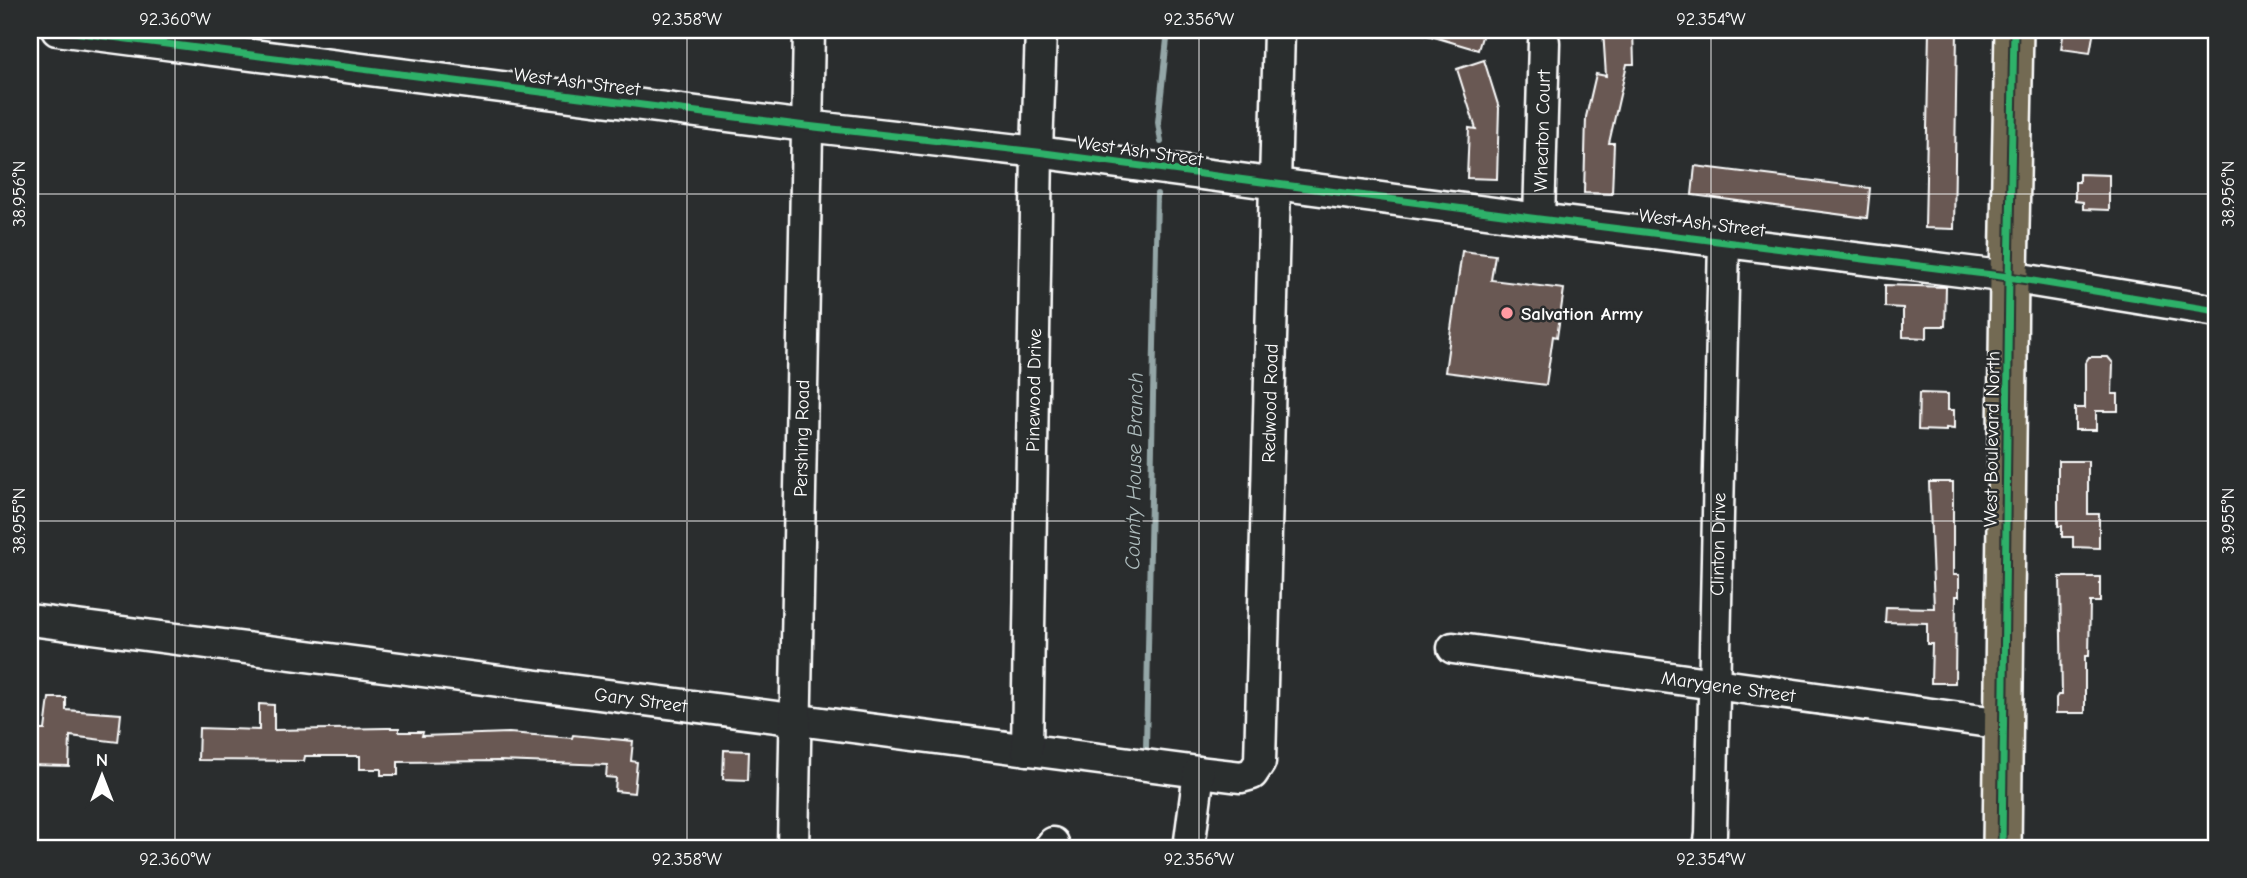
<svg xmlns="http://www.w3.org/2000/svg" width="2247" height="878" font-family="'Comic Neue',sans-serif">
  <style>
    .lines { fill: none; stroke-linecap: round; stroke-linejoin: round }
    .stream { stroke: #94a6a7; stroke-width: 6 }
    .building { fill: #695853; stroke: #fff; stroke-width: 2 }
    .minor-casing { stroke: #fff; stroke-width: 35 }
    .major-casing { stroke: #fff; stroke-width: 42 }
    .minor { stroke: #2a2d2e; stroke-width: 30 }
    .major { stroke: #736b52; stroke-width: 37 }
    .cycleway-casing { stroke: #2a2d2e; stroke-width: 11 }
    .cycleway { stroke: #2db169; stroke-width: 7 }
    .ticks { fill: none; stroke: #fff; stroke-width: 2; stroke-opacity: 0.45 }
    .poi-dot { fill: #ff9aa2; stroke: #2a2d2e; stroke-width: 2.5 }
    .labels { text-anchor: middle; stroke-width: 5; stroke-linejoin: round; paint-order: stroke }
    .street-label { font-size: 19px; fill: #fff; stroke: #2a2d2e }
    .poi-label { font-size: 19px; font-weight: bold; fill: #fff; stroke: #2a2d2e; text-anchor: start }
    .water-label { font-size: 21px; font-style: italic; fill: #aebcbd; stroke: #2a2d2e }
    .neatline { fill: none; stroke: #fff; stroke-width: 2.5 }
    .ticks-label { font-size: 18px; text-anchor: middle; fill: #fff }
  </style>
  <rect width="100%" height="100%" fill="#2a2d2e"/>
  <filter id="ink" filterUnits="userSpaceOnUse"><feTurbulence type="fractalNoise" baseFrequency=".0143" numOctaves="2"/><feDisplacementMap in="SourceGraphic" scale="14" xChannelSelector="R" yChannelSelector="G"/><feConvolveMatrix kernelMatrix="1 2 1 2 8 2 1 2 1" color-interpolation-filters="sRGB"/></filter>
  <g filter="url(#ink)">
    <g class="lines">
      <g class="stream">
        <path d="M 1161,142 L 1158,122 L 1168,30"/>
        <path d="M 1146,749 L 1157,194"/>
      </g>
    </g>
    <g class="building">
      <path d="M 1425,30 L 1484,30 L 1478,50 L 1424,34 Z"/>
      <path d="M 1603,30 L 1633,30 L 1634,64 L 1627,64 L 1609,143 L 1614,143 L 1612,194 L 1584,193 L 1586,117 L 1596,74 L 1606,76 Z"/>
      <path d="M 1929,30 L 1957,30 L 1954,229 L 1925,228 Z"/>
      <path d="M 2064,30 L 2094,30 L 2090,53 L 2061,49 Z"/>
      <path d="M 1484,60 L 1499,108 L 1497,179 L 1467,178 L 1469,128 L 1476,129 L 1457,69 Z"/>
      <path d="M 1695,166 L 1870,188 L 1867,218 L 1692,195 Z"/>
      <path d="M 2079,174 L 2109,175 L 2109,210 L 2083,209 L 2083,202 L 2075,201 L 2075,182 L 2079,182 Z"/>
      <path d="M 1462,251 L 1495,255 L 1491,280 L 1564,289 L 1557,337 L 1553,336 L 1546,385 L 1445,372 Z"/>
      <path d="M 1885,285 L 1946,287 L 1945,326 L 1927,326 L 1927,338 L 1903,337 L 1903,308 L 1885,307 Z"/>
      <path d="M 2089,357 L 2108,357 L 2113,363 L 2112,394 L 2118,394 L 2118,411 L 2096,411 L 2096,430 L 2075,430 L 2075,408 L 2085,408 L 2085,363 Z"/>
      <path d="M 1919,393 L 1948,394 L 1948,410 L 1954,410 L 1954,429 L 1946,428 L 1946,431 L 1918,430 Z"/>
      <path d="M 2058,461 L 2088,461 L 2088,514 L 2099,514 L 2099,548 L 2073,547 L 2073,537 L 2062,537 L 2062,526 L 2058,526 Z"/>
      <path d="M 1929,482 L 1953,482 L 1953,575 L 1959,575 L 1959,596 L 1956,596 L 1955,683 L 1931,683 L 1932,644 L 1927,644 L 1927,623 L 1885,622 L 1886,607 L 1934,608 Z"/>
      <path d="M 2060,577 L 2100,577 L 2100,602 L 2090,602 L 2089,656 L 2085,656 L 2085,713 L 2056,713 L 2056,698 L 2058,695 L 2062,695 Z"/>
      <path d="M 49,698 L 66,698 L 66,710 L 121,714 L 118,742 L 70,736 L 69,766 L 30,765 L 30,730 L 45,730 Z"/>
      <path d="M 259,704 L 274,705 L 274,730 L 387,728 L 399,728 L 399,732 L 423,732 L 422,736 L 509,733 L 572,738 L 573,735 L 633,741 L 631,761 L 637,762 L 634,793 L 615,791 L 616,778 L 606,777 L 607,765 L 499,761 L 398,762 L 398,775 L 381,775 L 381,769 L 360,769 L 360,756 L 305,756 L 304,761 L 198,760 L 199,728 L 259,730 Z"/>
      <path d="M 724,750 L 749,751 L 748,780 L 723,779 Z"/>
    </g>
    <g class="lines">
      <defs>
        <g id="minor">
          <path d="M 57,30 L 806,126 L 1037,152 L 1539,219 L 2009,277 L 2217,311"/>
          <path id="s1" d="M 1539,219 L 1544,42"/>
          <path id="s2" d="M 30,620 L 1199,772 L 1241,777 L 1252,774 L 1260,762 L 1279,30"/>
          <path id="s3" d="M 1453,648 L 2004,724"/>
          <path id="s4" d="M 1027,750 L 1037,152 L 1041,30"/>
          <path id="s5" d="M 793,848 L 809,30"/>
          <path d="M 1049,848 L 1053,843"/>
          <path d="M 1189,848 L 1199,772"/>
          <path id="s6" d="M 1709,848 L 1711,834 L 1724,240"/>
        </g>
        <path id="major" d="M 2002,848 L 2009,277 L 2014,30"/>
      </defs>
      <use href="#minor" class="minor-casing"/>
      <use href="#major" class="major-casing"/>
      <use href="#minor" class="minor"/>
      <use href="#major" class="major"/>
      <defs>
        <g id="cycleway">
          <path d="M 57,30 L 806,126 L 1037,152 L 1539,219 L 2009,277 L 2217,311"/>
          <path d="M 2002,848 L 2009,277 L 2014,30"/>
        </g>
      </defs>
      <use href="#cycleway" class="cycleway-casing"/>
      <use href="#cycleway" class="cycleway"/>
    </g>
  </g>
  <path class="ticks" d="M 175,30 L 175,848M 687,30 L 687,848M 1199,30 L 1199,848M 1711,30 L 1711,848M 30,194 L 2217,194M 30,521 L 2217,521"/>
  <circle class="poi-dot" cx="1507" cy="313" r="7"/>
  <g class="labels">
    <g class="street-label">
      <text transform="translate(577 81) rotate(7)" y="7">West Ash Street</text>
      <text dy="7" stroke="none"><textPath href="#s1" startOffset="88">Wheaton Court</textPath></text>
      <text transform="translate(1140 150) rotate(8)" y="7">West Ash Street</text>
      <text transform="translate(1702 222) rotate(7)" y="7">West Ash Street</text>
      <text dy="7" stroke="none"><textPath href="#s4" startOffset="360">Pinewood Drive</textPath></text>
      <text dy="7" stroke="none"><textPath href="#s2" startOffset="1606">Redwood Road</textPath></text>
      <text dy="7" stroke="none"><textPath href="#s5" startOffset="410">Pershing Road</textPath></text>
      <text transform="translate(1991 439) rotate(-89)" y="7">West Boulevard North</text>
      <text dy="7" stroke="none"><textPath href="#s6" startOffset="304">Clinton Drive</textPath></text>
      <text dy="7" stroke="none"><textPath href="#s3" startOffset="278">Marygene Street</textPath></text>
      <text dy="7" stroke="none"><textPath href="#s2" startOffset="616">Gary Street</textPath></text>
    </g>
    <g class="poi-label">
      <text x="1521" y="320">Salvation Army</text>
    </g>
    <g class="water-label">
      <text transform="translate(1134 471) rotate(-89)" y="7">County House Branch</text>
    </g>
  </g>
  <rect width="2247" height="878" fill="none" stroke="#2a2d2e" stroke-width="77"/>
  <g transform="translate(102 776)" stroke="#2a2d2e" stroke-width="5" paint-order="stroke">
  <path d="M0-5L12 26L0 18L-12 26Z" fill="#ffffff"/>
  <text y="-10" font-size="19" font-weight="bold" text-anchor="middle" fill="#ffffff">N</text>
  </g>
  <rect x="38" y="38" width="2170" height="802" class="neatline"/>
  <g class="ticks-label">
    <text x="175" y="25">92.360°W</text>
    <text x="687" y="25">92.358°W</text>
    <text x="1199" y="25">92.356°W</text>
    <text x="1711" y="25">92.354°W</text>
    <text transform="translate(19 194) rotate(-90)" y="6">38.956°N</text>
    <text transform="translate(2228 194) rotate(-90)" y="6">38.956°N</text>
    <text transform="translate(19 521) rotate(-90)" y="6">38.955°N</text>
    <text transform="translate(2228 521) rotate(-90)" y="6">38.955°N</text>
    <text x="175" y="865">92.360°W</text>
    <text x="687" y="865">92.358°W</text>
    <text x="1199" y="865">92.356°W</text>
    <text x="1711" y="865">92.354°W</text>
  </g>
</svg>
